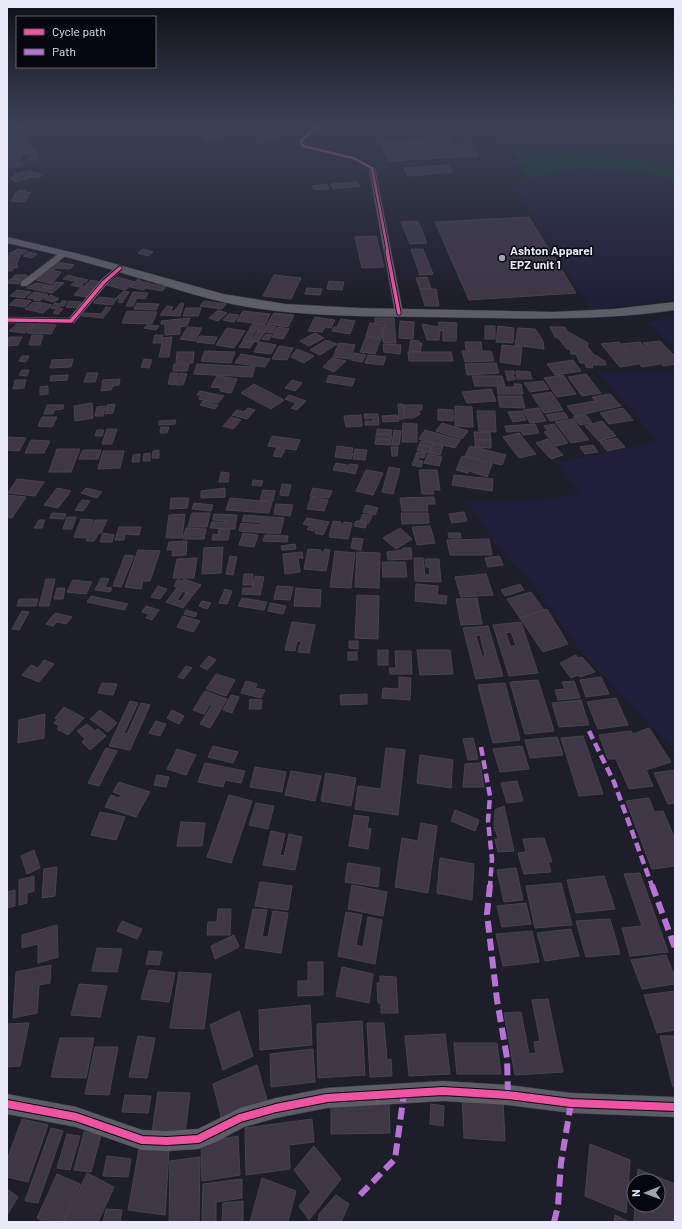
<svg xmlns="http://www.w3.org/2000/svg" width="682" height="1229" font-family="Barlow,sans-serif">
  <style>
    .built { fill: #201e38 }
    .green { fill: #093928 }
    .building { fill: #3f3646; stroke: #47444d; fill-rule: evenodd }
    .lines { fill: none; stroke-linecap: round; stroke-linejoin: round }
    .minor-casing { stroke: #3a3a44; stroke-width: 1 }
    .secondary-casing { stroke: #3a3a44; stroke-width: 1 }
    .minor { fill: #5d5d67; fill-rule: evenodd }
    .secondary { fill: #5d5d67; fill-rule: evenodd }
    .quiet-far1 { stroke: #b673d3; stroke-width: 4.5; stroke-dasharray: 9 4.5; stroke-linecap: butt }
    .quiet { stroke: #b673d3; stroke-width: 6; stroke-dasharray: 12 6; stroke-linecap: butt }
    .cycleway-far2-casing { stroke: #06060f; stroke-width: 4 }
    .cycleway-far1-casing { stroke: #06060f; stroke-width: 5 }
    .cycleway-casing { stroke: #06060f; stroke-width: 10 }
    .cycleway-far2 { stroke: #f153a3; stroke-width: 2.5 }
    .cycleway-far1 { stroke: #f153a3; stroke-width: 3.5 }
    .cycleway { stroke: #f153a3; stroke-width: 8 }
    .poi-dot { fill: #a2a2b1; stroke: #06060f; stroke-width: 1.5 }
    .labels { text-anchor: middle; stroke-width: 3; stroke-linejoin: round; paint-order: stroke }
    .far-poi-label { font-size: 12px; font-weight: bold; fill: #e9e9fa; stroke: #06060f; text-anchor: start }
  </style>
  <rect width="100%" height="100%" fill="#1e1e2a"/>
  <g class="built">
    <path d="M 489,127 L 646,127 L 675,141 L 675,167 L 651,160 L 500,153 Z"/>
    <path d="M 583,168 L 657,175 L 675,180 L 675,299 L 591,310 L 512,182 L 547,174 Z"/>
    <path d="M 675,316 L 675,349 L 646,322 Z"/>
    <path d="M 675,371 L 675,751 L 583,654 L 529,579 L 507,559 L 466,501 L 551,499 L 580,493 L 556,462 L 658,442 L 597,372 Z"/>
  </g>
  <path class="green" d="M 514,152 C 568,156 623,153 675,167 L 675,180 L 657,175 L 583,168 L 527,178 Z"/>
  <g class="building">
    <path d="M 13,127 L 24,127 L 26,129 L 10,131 Z"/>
    <path d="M 252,130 L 284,133 L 280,137 L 248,135 Z"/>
    <path d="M 9,132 L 28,132 L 25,137 L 7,137 Z"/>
    <path d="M 208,133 L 224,134 L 221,141 L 205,140 Z"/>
    <path d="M 450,137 L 454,144 L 470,143 L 479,156 L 388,161 L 379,142 Z"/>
    <path d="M 28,138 L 26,143 L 7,143 L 7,139 Z"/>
    <path d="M 21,143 L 20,146 L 31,144 L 29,148 L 7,148 L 7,144 Z"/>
    <path d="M 37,148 L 35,153 L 7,154 L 7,149 Z"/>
    <path d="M 7,155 L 23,155 L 20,160 L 7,160 Z"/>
    <path d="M 29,155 L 38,155 L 37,160 L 27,160 Z"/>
    <path d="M 25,161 L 22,167 L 7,167 L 7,165 L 18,164 L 7,164 L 7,162 Z"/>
    <path d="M 448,165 L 453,172 L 408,176 L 404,168 Z"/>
    <path d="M 31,170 L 33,172 L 16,176 L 14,174 Z"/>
    <path d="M 37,172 L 42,176 L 32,178 L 27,174 Z"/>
    <path d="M 25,174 L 30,178 L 16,182 L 10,178 Z"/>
    <path d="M 357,182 L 360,186 L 333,189 L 331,184 Z"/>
    <path d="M 327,184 L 329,189 L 314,190 L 312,186 Z"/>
    <path d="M 19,190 L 26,191 L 24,193 L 31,192 L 27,197 L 14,195 Z"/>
    <path d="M 15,196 L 28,197 L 24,202 L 11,201 Z"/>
    <path d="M 529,217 L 576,293 L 469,300 L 435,222 Z"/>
    <path d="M 418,221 L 427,243 L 410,244 L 401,222 Z"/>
    <path d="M 376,236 L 384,267 L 362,268 L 355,237 Z"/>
    <path d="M 18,249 L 27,251 L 20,255 L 9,254 Z"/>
    <path d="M 143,249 L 153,252 L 148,256 L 138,253 Z"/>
    <path d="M 411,249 L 423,249 L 433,274 L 420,275 Z"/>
    <path d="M 28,252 L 37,254 L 31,258 L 23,256 Z"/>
    <path d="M 7,256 L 20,256 L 16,265 L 18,265 L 17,268 L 13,268 L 12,271 L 7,271 Z"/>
    <path d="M 57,262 L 74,265 L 70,269 L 56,268 L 53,271 L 48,270 Z"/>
    <path d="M 48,270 L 61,272 L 52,284 L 36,280 Z"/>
    <path d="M 15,275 L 27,275 L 25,279 L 12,278 Z"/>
    <path d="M 68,275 L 79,278 L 74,281 L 63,279 Z"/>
    <path d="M 274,275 L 301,278 L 291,299 L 263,296 Z"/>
    <path d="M 117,277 L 135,282 L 125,290 L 107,285 Z"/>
    <path d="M 427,277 L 431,289 L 420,289 L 416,278 Z"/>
    <path d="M 80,278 L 88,280 L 79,287 L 71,285 Z"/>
    <path d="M 10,279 L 23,280 L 20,284 L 7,283 Z"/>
    <path d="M 138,279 L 143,282 L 150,283 L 144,290 L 130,287 Z"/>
    <path d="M 91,280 L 102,282 L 95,287 L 85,285 Z"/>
    <path d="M 329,281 L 344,282 L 342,290 L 327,289 Z"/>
    <path d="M 56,282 L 64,283 L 52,293 L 27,288 L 36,283 L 53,286 L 50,288 L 42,287 L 51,289 L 55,285 L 53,285 Z"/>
    <path d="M 151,284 L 166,287 L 162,291 L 146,288 Z"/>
    <path d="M 82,286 L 94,288 L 86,297 L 74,295 Z"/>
    <path d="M 307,288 L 322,289 L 320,295 L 305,294 Z"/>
    <path d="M 420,289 L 436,289 L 439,306 L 425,306 Z"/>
    <path d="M 17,290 L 31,292 L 24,298 L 10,296 Z"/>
    <path d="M 124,291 L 129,292 L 122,303 L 118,302 L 120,298 L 116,298 Z"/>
    <path d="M 34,292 L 41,293 L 34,299 L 27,298 Z"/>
    <path d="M 133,292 L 148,293 L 145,299 L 137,298 L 133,306 L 126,306 Z"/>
    <path d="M 43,293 L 48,295 L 39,301 L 34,300 Z"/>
    <path d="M 51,295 L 59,299 L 53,302 L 44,299 Z"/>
    <path d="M 99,297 L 117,299 L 112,305 L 93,303 Z"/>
    <path d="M 16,299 L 31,301 L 25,307 L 9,305 Z"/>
    <path d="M 62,301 L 67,301 L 64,306 L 60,306 L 58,308 L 63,309 L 58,314 L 53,313 L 57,309 L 51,308 L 55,303 L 60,304 Z"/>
    <path d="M 69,301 L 81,302 L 78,308 L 66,307 Z"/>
    <path d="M 204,301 L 226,304 L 222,309 L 200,306 Z"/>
    <path d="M 34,302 L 43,303 L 34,311 L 25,309 Z"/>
    <path d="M 43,303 L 52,305 L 43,313 L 34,311 Z"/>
    <path d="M 137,303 L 159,304 L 156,310 L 134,309 Z"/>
    <path d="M 181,303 L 184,303 L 180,316 L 160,315 L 167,306 L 173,307 L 170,311 L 174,311 Z"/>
    <path d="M 106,307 L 111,308 L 103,318 L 82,316 L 84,313 L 101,314 Z"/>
    <path d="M 186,308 L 201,308 L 198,316 L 183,316 Z"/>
    <path d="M 218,310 L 227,313 L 218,321 L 209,318 Z"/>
    <path d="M 127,311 L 157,312 L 152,324 L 122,323 Z"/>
    <path d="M 243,311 L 270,314 L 265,324 L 237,321 Z"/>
    <path d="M 274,313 L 294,315 L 288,327 L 267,324 Z"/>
    <path d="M 229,314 L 239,315 L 234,322 L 223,320 Z"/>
    <path d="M 315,317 L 335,320 L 331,328 L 325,327 L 322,332 L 308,331 Z"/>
    <path d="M 190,318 L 187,326 L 180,327 L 180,334 L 165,335 L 165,324 L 161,324 L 161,321 Z"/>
    <path d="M 375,318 L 394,318 L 396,343 L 384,343 L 382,337 L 386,323 L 375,323 Z"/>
    <path d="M 341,319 L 355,321 L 350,334 L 332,331 L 334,327 L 337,327 Z"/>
    <path d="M 400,321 L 414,322 L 413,339 L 399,338 Z"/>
    <path d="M 19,322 L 34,324 L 25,333 L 9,331 Z"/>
    <path d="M 439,322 L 457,323 L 456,341 L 443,341 L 443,331 L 440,330 L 439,340 L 427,340 L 422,324 L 438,327 Z"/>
    <path d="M 253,323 L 276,327 L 273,333 L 249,329 Z"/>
    <path d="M 370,323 L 385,325 L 381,338 L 366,336 Z"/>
    <path d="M 35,324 L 56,325 L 51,334 L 27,333 Z"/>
    <path d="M 147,325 L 159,326 L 156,330 L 144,328 Z"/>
    <rect x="485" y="326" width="10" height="13"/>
    <path d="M 498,326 L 514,328 L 513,343 L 496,342 Z"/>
    <path d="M 188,327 L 202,328 L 195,341 L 180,339 Z"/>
    <path d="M 278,327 L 289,329 L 283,339 L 272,337 Z"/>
    <path d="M 550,327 L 565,327 L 567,331 L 588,343 L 587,346 L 593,354 L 605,361 L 606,365 L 592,365 L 593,368 L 586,367 L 585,363 L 580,363 L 576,354 L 571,354 L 570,349 L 567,349 L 558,338 L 555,337 Z"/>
    <path d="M 227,328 L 245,331 L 234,348 L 216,345 Z"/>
    <path d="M 518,328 L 535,329 L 543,341 L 544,349 L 515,345 Z"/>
    <path d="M 249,330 L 256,331 L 251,338 L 253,338 L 258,331 L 265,332 L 258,342 L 243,340 Z"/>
    <path d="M 315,333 L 324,338 L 309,346 L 300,341 Z"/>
    <path d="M 266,334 L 272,335 L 269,340 L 262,339 Z"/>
    <path d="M 32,335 L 43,335 L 40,345 L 29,345 Z"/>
    <path d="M 155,335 L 163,335 L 162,338 L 172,337 L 169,357 L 159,357 L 162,343 L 153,343 Z"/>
    <path d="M 200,336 L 217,337 L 214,344 L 196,342 Z"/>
    <path d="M 9,337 L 22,337 L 18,345 L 7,346 Z"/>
    <path d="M 366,337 L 381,339 L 375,354 L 360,352 Z"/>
    <path d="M 326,340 L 337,344 L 320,355 L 310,350 Z"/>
    <path d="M 411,340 L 419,341 L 419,343 L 422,343 L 420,352 L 409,351 Z"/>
    <path d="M 243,341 L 254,342 L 250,348 L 239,347 Z"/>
    <path d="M 660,341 L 675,356 L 675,364 L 663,366 L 643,343 Z"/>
    <path d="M 259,342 L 276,345 L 271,354 L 254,352 Z"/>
    <path d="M 465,342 L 481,342 L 482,350 L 466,350 Z"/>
    <path d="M 619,342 L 638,364 L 620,367 L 601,344 Z"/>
    <path d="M 640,342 L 660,364 L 642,367 L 622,344 Z"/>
    <path d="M 339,343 L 355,345 L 350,359 L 333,357 Z"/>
    <path d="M 383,344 L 401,345 L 400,354 L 384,352 Z"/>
    <path d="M 502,345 L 522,347 L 520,365 L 500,362 Z"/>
    <path d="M 279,346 L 293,348 L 287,360 L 272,359 Z"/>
    <path d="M 297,349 L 314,356 L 304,363 L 291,357 Z"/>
    <path d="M 205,351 L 235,352 L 231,363 L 201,361 Z"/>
    <path d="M 462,351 L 491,351 L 494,361 L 465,362 Z"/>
    <path d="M 177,352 L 194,352 L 193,363 L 176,363 Z"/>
    <path d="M 408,352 L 451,352 L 453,361 L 409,361 Z"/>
    <path d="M 354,353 L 366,355 L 362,362 L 351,360 Z"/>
    <path d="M 241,354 L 270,359 L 265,367 L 235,363 Z"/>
    <path d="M 368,355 L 386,357 L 383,365 L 365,363 Z"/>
    <path d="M 22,356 L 29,356 L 26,362 L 19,361 Z"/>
    <path d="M 332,358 L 346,361 L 334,372 L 323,367 Z"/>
    <path d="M 73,359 L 71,367 L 50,368 L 52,360 Z"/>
    <path d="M 144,359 L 152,360 L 149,368 L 141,367 Z"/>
    <path d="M 573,360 L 581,371 L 555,375 L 547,364 Z"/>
    <path d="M 496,363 L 499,373 L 467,375 L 465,364 Z"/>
    <path d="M 174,364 L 189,364 L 187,371 L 173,371 Z"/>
    <path d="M 197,364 L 255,367 L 252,377 L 194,374 Z"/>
    <path d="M 22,370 L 29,370 L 27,376 L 19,375 Z"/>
    <path d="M 505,371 L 514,371 L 515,374 L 512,374 L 516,379 L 508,381 Z"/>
    <path d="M 516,371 L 530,372 L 532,379 L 517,379 Z"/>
    <path d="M 87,373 L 98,373 L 95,382 L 84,382 Z"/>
    <path d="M 171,373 L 178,373 L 175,385 L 168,384 Z"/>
    <path d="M 180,373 L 187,374 L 183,385 L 176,385 Z"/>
    <path d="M 586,374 L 601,393 L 582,396 L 568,377 Z"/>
    <path d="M 68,375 L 67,380 L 50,381 L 51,376 Z"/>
    <path d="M 329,375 L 355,379 L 352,386 L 326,382 Z"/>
    <path d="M 563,375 L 576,394 L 557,397 L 544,378 Z"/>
    <path d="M 217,376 L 237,379 L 231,393 L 220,391 L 221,388 L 211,387 Z"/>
    <path d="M 472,376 L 502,376 L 505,386 L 475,386 Z"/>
    <path d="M 120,379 L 119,385 L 113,386 L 111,390 L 101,391 L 103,380 Z"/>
    <path d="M 15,380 L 26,380 L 24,388 L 13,389 Z"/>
    <path d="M 292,380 L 302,383 L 295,391 L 285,388 Z"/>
    <path d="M 543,381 L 549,389 L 530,392 L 524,383 Z"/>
    <path d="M 254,384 L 284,400 L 271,409 L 241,393 Z"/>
    <path d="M 514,384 L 521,384 L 523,394 L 498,394 L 497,387 L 515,387 Z"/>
    <path d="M 48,386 L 48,394 L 40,395 L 40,387 Z"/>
    <path d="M 491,389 L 496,401 L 467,403 L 462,392 Z"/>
    <path d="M 200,391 L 224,396 L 218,403 L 199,399 L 201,395 L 197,395 Z"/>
    <path d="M 551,392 L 563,410 L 544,413 L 532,395 Z"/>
    <path d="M 610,394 L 621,406 L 575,416 L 567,406 L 595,401 L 592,397 Z"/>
    <path d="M 289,395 L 306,401 L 297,410 L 291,408 L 296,403 L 285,399 Z"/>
    <path d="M 498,396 L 522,396 L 525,408 L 500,407 Z"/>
    <path d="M 203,401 L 218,405 L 215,409 L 200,405 Z"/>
    <path d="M 92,403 L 93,418 L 75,421 L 74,406 Z"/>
    <path d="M 115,404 L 113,413 L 105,414 L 107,405 Z"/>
    <path d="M 398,404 L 403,404 L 404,419 L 399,419 Z"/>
    <path d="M 47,405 L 64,405 L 63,409 L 54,410 L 53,414 L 44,414 Z"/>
    <path d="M 404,405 L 422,405 L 422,410 L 419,410 L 420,414 L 414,418 L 405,418 Z"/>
    <path d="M 105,406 L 103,416 L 95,416 L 97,407 Z"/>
    <path d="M 455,406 L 472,407 L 473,427 L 455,426 Z"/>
    <path d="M 248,408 L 255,410 L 247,419 L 232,415 L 237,410 L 244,412 Z"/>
    <path d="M 539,408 L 546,421 L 530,423 L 523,410 Z"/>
    <path d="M 623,408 L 633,420 L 609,424 L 600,413 Z"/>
    <path d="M 438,409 L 453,410 L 453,421 L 438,420 Z"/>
    <path d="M 477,411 L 495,411 L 496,432 L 479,431 Z"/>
    <path d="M 522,411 L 526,420 L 513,422 L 508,412 Z"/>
    <path d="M 564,412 L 568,418 L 550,421 L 546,415 Z"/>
    <path d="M 364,414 L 378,414 L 379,425 L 365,425 L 365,421 L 373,421 L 372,418 L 365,419 Z"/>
    <path d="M 361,415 L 362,426 L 346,427 L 344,416 Z"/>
    <path d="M 397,415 L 399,421 L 383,422 L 382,416 Z"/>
    <path d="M 586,415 L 592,423 L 580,425 L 573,417 Z"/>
    <path d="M 42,417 L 57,417 L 52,427 L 38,426 Z"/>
    <path d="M 231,417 L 241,420 L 233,429 L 223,426 Z"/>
    <path d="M 573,419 L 589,440 L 571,443 L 555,422 Z"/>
    <path d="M 176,420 L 175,424 L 159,425 L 159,421 Z"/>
    <path d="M 602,421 L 616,436 L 599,441 L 585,426 Z"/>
    <path d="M 403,423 L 417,424 L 417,442 L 402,442 Z"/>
    <path d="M 442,423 L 468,431 L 462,439 L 436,431 Z"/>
    <path d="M 535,424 L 539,433 L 523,435 L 521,431 L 507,432 L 505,426 Z"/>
    <path d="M 554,424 L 568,443 L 556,446 L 544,432 L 548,431 L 544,426 Z"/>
    <path d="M 161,427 L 169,427 L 167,433 L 160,433 Z"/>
    <path d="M 107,429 L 117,429 L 112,444 L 102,444 Z"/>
    <path d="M 377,429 L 392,430 L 391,434 L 377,434 Z"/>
    <path d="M 97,430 L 104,430 L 102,436 L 95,436 Z"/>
    <path d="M 394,430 L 401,431 L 399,445 L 392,445 Z"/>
    <path d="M 425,430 L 460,440 L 455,448 L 419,439 Z"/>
    <path d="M 474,432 L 490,432 L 491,440 L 475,440 Z"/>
    <path d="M 519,433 L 536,454 L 519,458 L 503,437 Z"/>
    <path d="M 376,434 L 392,435 L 391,440 L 376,439 Z"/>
    <path d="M 272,436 L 300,440 L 296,450 L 268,446 Z"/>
    <path d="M 8,437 L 26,438 L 19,451 L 7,450 Z"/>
    <path d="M 617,438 L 625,447 L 607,451 L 600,442 Z"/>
    <path d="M 376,439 L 391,440 L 391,445 L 375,444 Z"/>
    <path d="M 548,439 L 563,455 L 551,459 L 536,443 Z"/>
    <path d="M 31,440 L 50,441 L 44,453 L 25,453 Z"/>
    <path d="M 475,440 L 482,440 L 484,443 L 484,440 L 491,440 L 491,448 L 475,447 Z"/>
    <path d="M 421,441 L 433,443 L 432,447 L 423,445 L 431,448 L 430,453 L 417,450 Z"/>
    <path d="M 433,443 L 443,446 L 440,455 L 430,453 Z"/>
    <path d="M 593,445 L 598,452 L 585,454 L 580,447 Z"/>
    <path d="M 337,446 L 353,448 L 352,452 L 344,451 L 344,453 L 353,453 L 351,459 L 335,457 Z"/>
    <path d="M 470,446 L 506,455 L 502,465 L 465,456 Z"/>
    <path d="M 391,447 L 398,447 L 397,456 L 392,456 Z"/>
    <path d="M 277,448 L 285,450 L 281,457 L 273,456 Z"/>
    <path d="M 57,449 L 80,449 L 71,472 L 49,472 Z"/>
    <path d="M 355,449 L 367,450 L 365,460 L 353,459 Z"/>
    <path d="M 83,450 L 101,450 L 98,459 L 79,459 Z"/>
    <path d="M 159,450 L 159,458 L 152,458 L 153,451 Z"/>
    <path d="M 103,451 L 124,451 L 120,468 L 98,469 Z"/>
    <path d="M 417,452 L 426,453 L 424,458 L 419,457 L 418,460 L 423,461 L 421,467 L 412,465 Z"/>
    <path d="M 150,453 L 150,461 L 143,461 L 144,454 Z"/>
    <path d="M 140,454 L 139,462 L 132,462 L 133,455 Z"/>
    <path d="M 428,454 L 442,457 L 439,466 L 424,463 Z"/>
    <path d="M 462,456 L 492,464 L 487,477 L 469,471 L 468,473 L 456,470 Z"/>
    <path d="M 336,463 L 347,465 L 345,472 L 333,470 Z"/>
    <path d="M 349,464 L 358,465 L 355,474 L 346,472 Z"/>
    <path d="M 389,467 L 400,469 L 393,494 L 382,492 Z"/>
    <path d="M 366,470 L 383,473 L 373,495 L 356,491 Z"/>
    <path d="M 419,470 L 437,470 L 440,490 L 433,490 L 434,494 L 422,494 Z"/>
    <path d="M 221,472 L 229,473 L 228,482 L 219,482 Z"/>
    <path d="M 454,475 L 493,479 L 492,491 L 452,485 Z"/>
    <path d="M 17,479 L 44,482 L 35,496 L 8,493 Z"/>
    <path d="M 253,480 L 263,481 L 261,486 L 252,485 Z"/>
    <path d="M 282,484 L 291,485 L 288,496 L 280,495 Z"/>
    <path d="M 57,488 L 71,491 L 58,508 L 44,505 Z"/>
    <path d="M 86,488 L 102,492 L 97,498 L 81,493 Z"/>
    <path d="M 225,488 L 225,497 L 201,498 L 201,491 Z"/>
    <path d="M 313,488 L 332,491 L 329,498 L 310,496 Z"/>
    <path d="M 263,490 L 275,491 L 273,501 L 260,500 Z"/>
    <path d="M 7,495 L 26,497 L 12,518 L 7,517 Z"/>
    <path d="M 311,497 L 328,500 L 324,511 L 307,509 Z"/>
    <path d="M 434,497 L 435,504 L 427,504 L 428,511 L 402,511 L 400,498 Z"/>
    <path d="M 171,498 L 189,498 L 187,508 L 170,509 Z"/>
    <path d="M 230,498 L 272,502 L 269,513 L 226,510 Z"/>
    <path d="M 82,500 L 90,501 L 83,511 L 75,510 Z"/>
    <path d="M 194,503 L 213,505 L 211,511 L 192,509 Z"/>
    <path d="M 276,504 L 293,505 L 290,516 L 274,514 Z"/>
    <path d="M 366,505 L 378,508 L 375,515 L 363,512 Z"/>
    <path d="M 464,512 L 467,521 L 452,523 L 449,514 Z"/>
    <path d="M 52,513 L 66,514 L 64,519 L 50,518 Z"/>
    <path d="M 192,513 L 210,513 L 207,527 L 188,527 Z"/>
    <path d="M 401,513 L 428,513 L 429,523 L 402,524 Z"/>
    <path d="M 185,514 L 182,538 L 166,538 L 169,515 Z"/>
    <path d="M 214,514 L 237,515 L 235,529 L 210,528 L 212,522 L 227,522 L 227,521 L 213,520 Z"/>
    <path d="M 363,514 L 372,516 L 369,523 L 360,521 Z"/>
    <path d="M 244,515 L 284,518 L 280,534 L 239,531 L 241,523 L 261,525 L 261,523 L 242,521 Z"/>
    <path d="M 67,517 L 76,517 L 72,529 L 63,529 Z"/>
    <path d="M 307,518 L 329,522 L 323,535 L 315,533 L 317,528 L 313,531 L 307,529 L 310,526 L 303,524 Z"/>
    <path d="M 81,519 L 93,520 L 86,538 L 74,537 Z"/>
    <path d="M 39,520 L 45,520 L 42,528 L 34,528 Z"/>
    <path d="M 95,520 L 107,520 L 101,533 L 99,533 L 94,541 L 86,541 Z"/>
    <path d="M 333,521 L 341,522 L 341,525 L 343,525 L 344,522 L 352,523 L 348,539 L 329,537 Z"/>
    <path d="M 356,521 L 360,521 L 367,523 L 365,528 L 354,526 Z"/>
    <path d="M 430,526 L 435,543 L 417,545 L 412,527 Z"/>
    <path d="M 119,527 L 141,527 L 139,535 L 125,534 L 124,540 L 115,540 Z"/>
    <path d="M 186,528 L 206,529 L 204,539 L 183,539 Z"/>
    <path d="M 400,528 L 412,539 L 396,549 L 383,538 Z"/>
    <path d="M 219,529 L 230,529 L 228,540 L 212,540 L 213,534 L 218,535 Z"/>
    <path d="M 103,533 L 114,535 L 112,542 L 100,542 Z"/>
    <path d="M 243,533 L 258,535 L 254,547 L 239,545 Z"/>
    <path d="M 448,533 L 460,533 L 461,538 L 449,538 Z"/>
    <path d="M 265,535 L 288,536 L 287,542 L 263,541 Z"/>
    <path d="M 353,538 L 363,539 L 361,550 L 351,548 Z"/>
    <path d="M 489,539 L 492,555 L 450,555 L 447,540 Z"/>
    <path d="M 187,541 L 186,555 L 172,556 L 173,550 L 167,550 L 169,542 Z"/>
    <path d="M 295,544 L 296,549 L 282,550 L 281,546 Z"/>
    <path d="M 223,547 L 221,573 L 202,574 L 204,548 Z"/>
    <path d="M 403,548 L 411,548 L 412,559 L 388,560 L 387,552 L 403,550 Z"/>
    <path d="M 308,549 L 321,550 L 320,552 L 324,552 L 325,549 L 330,550 L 326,571 L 304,569 Z"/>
    <path d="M 138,550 L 160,551 L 150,581 L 143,581 L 141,589 L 125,587 Z"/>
    <path d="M 335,551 L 355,553 L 351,588 L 330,587 Z"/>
    <path d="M 302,552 L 303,558 L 298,558 L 300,572 L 285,574 L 283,554 Z"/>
    <path d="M 357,552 L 380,553 L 379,588 L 355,587 Z"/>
    <path d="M 125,555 L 134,556 L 121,587 L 113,586 Z"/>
    <path d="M 230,556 L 237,557 L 233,575 L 226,574 Z"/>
    <path d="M 499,556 L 503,565 L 488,567 L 485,558 Z"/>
    <path d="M 197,558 L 194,578 L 173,578 L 177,559 Z"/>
    <path d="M 414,558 L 423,558 L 425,575 L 430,575 L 429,567 L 426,567 L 425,559 L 439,559 L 441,582 L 415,581 Z"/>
    <path d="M 382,562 L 405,562 L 407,577 L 383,577 Z"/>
    <path d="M 244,574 L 253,574 L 252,585 L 243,585 Z"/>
    <path d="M 486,574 L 493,595 L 461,597 L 455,577 Z"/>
    <path d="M 255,576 L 264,577 L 260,595 L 242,594 L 243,588 L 252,588 Z"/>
    <path d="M 101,578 L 109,579 L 105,587 L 112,588 L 110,592 L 95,590 Z"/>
    <path d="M 46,579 L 55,579 L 49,606 L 39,606 Z"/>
    <path d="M 178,579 L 182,581 L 184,579 L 201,585 L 193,595 L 176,589 L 177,587 L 174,586 Z"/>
    <path d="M 73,580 L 92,582 L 86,594 L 67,592 Z"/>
    <path d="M 416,584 L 438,586 L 437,595 L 447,596 L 446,604 L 415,601 Z"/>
    <path d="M 520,584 L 524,590 L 505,596 L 501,590 Z"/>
    <path d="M 158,586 L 167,589 L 160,599 L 151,597 Z"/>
    <path d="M 277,586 L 293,587 L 290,600 L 274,599 Z"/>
    <path d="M 57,588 L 65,588 L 63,599 L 54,599 Z"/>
    <path d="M 296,588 L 321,590 L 320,607 L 294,606 Z"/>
    <path d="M 176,589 L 183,591 L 177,600 L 181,601 L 186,593 L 193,595 L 183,608 L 166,602 Z"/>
    <path d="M 225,589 L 232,591 L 227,604 L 219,603 Z"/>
    <path d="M 531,592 L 544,610 L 520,618 L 507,599 Z"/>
    <path d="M 357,595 L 379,596 L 378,639 L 355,638 Z"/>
    <path d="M 91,596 L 128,604 L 124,610 L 87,602 Z"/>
    <path d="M 242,598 L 267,602 L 264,610 L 238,606 Z"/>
    <path d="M 477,598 L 482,624 L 461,625 L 456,599 Z"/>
    <path d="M 19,599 L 38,599 L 36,606 L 17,606 Z"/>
    <path d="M 202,601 L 211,603 L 207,609 L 199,606 Z"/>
    <path d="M 270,603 L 286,606 L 283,614 L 268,611 Z"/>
    <path d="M 146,606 L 159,610 L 152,620 L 146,618 L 149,614 L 142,612 Z"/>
    <path d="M 547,609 L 568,644 L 543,652 L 520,618 Z"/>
    <path d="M 186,610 L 197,613 L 195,617 L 184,614 Z"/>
    <path d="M 22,611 L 29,612 L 19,630 L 12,629 Z"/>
    <path d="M 55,613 L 72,617 L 66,624 L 57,622 L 53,626 L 46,624 Z"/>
    <path d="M 183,616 L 200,621 L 193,632 L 177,627 Z"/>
    <path d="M 292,622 L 315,625 L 309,653 L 298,652 L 301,641 L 297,641 L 295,651 L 285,650 Z"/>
    <path d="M 521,622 L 538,673 L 509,676 L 493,625 ZM 511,632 L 516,646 L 510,646 L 506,633 Z"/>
    <path d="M 488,626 L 503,676 L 476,679 L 463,628 ZM 480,635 L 485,656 L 482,656 L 476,636 Z"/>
    <path d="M 349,641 L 358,641 L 358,649 L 349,648 Z"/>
    <rect x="378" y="650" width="10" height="15"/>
    <path d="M 417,650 L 450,650 L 453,674 L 420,675 Z"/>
    <path d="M 395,651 L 411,651 L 412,674 L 390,674 L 389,668 L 396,668 Z"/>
    <rect x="348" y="652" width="9" height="8"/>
    <path d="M 576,655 L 578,658 L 582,657 L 595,672 L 580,677 L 578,675 L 571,678 L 560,663 Z"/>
    <path d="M 209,656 L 216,660 L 207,670 L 200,666 Z"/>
    <path d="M 44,660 L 54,664 L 39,682 L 22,675 L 31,665 L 38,668 Z"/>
    <path d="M 186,666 L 192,668 L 183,679 L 178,677 Z"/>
    <path d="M 216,674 L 235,680 L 226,696 L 206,689 Z"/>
    <path d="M 399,677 L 411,678 L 410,700 L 382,698 L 383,688 L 399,689 Z"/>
    <path d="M 601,677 L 609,694 L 586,697 L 580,680 Z"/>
    <path d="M 538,680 L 554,731 L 525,734 L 510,682 Z"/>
    <path d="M 246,681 L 257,684 L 255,688 L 265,690 L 261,698 L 241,693 Z"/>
    <path d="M 574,681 L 580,698 L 558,700 L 555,690 L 565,689 L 562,682 Z"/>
    <path d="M 102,683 L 117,684 L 113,695 L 98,693 Z"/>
    <path d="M 505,683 L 520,740 L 493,743 L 478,685 Z"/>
    <path d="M 205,691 L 227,699 L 210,728 L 200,724 L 212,705 L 210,704 L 204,714 L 193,710 Z"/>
    <path d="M 367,694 L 367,704 L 341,705 L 340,695 Z"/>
    <path d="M 231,695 L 239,697 L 232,713 L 223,710 Z"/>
    <path d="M 616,698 L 628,725 L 598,729 L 587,702 Z"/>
    <path d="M 250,699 L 262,700 L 261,709 L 249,709 Z"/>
    <path d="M 581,700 L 589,725 L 559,727 L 552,703 Z"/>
    <path d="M 130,701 L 138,703 L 124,733 L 127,734 L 141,703 L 150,705 L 130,750 L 109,746 Z"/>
    <path d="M 64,707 L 84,718 L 68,735 L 57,729 L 59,726 L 54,723 L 58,719 L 55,718 Z"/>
    <path d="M 100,710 L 117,723 L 108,732 L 90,719 Z"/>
    <path d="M 172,710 L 184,716 L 179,724 L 167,718 Z"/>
    <path d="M 45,714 L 44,738 L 18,743 L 19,720 Z"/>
    <path d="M 156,721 L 166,724 L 160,736 L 149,733 Z"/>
    <path d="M 87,724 L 95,731 L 98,729 L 106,736 L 90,750 L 82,742 L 85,739 L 77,731 Z"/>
    <path d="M 649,728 L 671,762 L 646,770 L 653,786 L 629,789 L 616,759 L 608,759 L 599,735 L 631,731 L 633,734 Z"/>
    <path d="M 583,736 L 603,794 L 579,796 L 561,738 Z"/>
    <path d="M 557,737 L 563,755 L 530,758 L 525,740 Z"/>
    <path d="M 473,738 L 478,759 L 468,760 L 463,739 Z"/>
    <path d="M 213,746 L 238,752 L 233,763 L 208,757 Z"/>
    <path d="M 522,746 L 529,769 L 500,772 L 493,749 Z"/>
    <path d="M 106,748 L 117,751 L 99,786 L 88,783 Z"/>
    <path d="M 386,748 L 405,750 L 398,815 L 355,809 L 358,786 L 381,789 Z"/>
    <path d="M 177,749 L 196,755 L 186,775 L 167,769 Z"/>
    <path d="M 420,755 L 453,760 L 451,788 L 417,783 Z"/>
    <path d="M 205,763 L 245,771 L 241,783 L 225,780 L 223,787 L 198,782 Z"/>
    <path d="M 480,763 L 484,787 L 463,787 L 465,764 Z"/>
    <path d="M 255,767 L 286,772 L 282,792 L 250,787 Z"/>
    <path d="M 675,770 L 675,803 L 668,804 L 654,773 Z"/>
    <path d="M 291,771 L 321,776 L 315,801 L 285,795 Z"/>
    <path d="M 326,773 L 356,778 L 351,806 L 321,801 Z"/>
    <path d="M 157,775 L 169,777 L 166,787 L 154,785 Z"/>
    <path d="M 517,781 L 523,801 L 507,803 L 501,783 Z"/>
    <path d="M 119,782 L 150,792 L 136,817 L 105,807 L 111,795 L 119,798 L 121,795 L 113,792 Z"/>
    <path d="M 229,795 L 252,801 L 231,863 L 207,857 Z"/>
    <path d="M 649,798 L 654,812 L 663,811 L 675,839 L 675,866 L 652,869 L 626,801 Z"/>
    <path d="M 256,803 L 274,806 L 268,829 L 249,825 Z"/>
    <path d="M 504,806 L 514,851 L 498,852 L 495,839 L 498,839 L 496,831 L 494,830 L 495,810 Z"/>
    <path d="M 455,810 L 479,820 L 475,831 L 451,821 Z"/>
    <path d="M 100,812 L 125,817 L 116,840 L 91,835 Z"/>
    <path d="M 354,815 L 369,817 L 367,828 L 371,829 L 368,849 L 349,846 Z"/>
    <path d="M 181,822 L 205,823 L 202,846 L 177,846 Z"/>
    <path d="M 421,823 L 437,826 L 428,893 L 395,887 L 402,838 L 418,841 Z"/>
    <path d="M 271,831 L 285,834 L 280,855 L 284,856 L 289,834 L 302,837 L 295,870 L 263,865 Z"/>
    <path d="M 544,838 L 552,862 L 548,862 L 551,872 L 524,874 L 518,853 L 526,852 L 523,839 Z"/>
    <path d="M 34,850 L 40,868 L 27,874 L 21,856 Z"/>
    <path d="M 440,858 L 474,864 L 472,900 L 437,893 Z"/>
    <path d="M 348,863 L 380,868 L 378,887 L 345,882 Z"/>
    <path d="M 57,867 L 55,896 L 42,898 L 44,869 Z"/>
    <path d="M 516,868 L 523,900 L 504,902 L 497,870 Z"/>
    <path d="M 640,873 L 668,952 L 630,956 L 622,928 L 642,926 L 624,874 Z"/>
    <path d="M 34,876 L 34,891 L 27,893 L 27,903 L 19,905 L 19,880 Z"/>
    <path d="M 604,876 L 615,909 L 576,913 L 567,880 Z"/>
    <path d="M 260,882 L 292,886 L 288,910 L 255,906 Z"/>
    <path d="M 561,883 L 572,925 L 535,928 L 526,886 Z"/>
    <path d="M 352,885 L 387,892 L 383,916 L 348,909 Z"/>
    <path d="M 15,890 L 15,906 L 7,908 L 7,892 Z"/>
    <path d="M 526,903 L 531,924 L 502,927 L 497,906 Z"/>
    <path d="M 218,909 L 231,909 L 230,935 L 207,935 L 208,922 L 217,922 Z"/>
    <path d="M 253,909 L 267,910 L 262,937 L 268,937 L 273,911 L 288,913 L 281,953 L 245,948 Z"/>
    <path d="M 346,912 L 362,915 L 356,945 L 363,947 L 368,917 L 382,920 L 375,964 L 338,956 Z"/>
    <path d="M 610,919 L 620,954 L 586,957 L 576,921 Z"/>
    <path d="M 122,921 L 142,929 L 137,939 L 117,931 Z"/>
    <path d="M 57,925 L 58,957 L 38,963 L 38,944 L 22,948 L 22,935 Z"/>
    <path d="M 571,929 L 579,956 L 545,961 L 537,933 Z"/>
    <path d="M 532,931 L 539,962 L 503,966 L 496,934 Z"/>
    <path d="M 234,935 L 239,947 L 215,959 L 211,946 Z"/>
    <path d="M 97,948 L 122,949 L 117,972 L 92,971 Z"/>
    <path d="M 149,951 L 162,952 L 159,965 L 146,964 Z"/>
    <path d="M 666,955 L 675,977 L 675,984 L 642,989 L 631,960 Z"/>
    <path d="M 308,962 L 323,962 L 323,995 L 298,996 L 298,981 L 308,981 Z"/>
    <path d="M 51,965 L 50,983 L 39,985 L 37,1013 L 13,1018 L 16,972 Z"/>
    <path d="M 342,967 L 373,974 L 369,1003 L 336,996 Z"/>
    <path d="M 149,970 L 175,973 L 169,1002 L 141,999 Z"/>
    <path d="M 179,972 L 211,974 L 204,1029 L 170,1028 Z"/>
    <path d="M 380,976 L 396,977 L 398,1013 L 381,1013 L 381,1003 L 378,1003 L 377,983 L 380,983 Z"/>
    <path d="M 79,984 L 107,986 L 100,1017 L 71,1015 Z"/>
    <path d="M 675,991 L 675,1030 L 657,1033 L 644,995 Z"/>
    <path d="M 548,999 L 563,1072 L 515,1075 L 504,1013 L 521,1012 L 529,1054 L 536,1053 L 534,1042 L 540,1041 L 532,1000 Z"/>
    <path d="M 310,1005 L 312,1045 L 260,1050 L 259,1010 Z"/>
    <path d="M 239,1011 L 253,1056 L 223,1070 L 210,1025 Z"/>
    <path d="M 362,1021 L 365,1075 L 318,1078 L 317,1024 Z"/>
    <path d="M 29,1023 L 20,1066 L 7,1067 L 7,1024 Z"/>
    <path d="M 367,1023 L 384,1023 L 387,1060 L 391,1059 L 392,1076 L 370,1077 Z"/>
    <path d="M 445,1034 L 450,1074 L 409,1076 L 405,1036 Z"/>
    <path d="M 138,1036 L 155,1038 L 147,1078 L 129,1077 Z"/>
    <path d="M 660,1036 L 675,1036 L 675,1087 L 673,1087 Z"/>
    <path d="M 60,1038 L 94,1038 L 86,1078 L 51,1077 Z"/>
    <path d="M 454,1043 L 497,1043 L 501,1074 L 457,1074 Z"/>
    <path d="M 95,1047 L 118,1047 L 109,1095 L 85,1094 Z"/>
    <path d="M 313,1049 L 315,1082 L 271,1087 L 270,1054 Z"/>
    <path d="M 257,1065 L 267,1100 L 222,1120 L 213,1084 Z"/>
    <path d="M 158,1092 L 190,1093 L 185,1133 L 152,1132 Z"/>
    <path d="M 125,1095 L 151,1096 L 148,1113 L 122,1112 Z"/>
    <path d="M 462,1097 L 503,1101 L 505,1141 L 464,1138 Z"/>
    <path d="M 389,1104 L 390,1133 L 331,1134 L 331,1105 Z"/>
    <path d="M 431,1104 L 444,1106 L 443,1126 L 430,1124 Z"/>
    <path d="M 22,1119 L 48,1125 L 28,1182 L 7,1177 L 7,1160 Z"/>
    <path d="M 312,1119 L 314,1142 L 289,1145 L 290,1169 L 246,1175 L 245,1128 Z"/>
    <path d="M 51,1128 L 63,1131 L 38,1203 L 25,1201 Z"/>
    <path d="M 84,1132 L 101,1135 L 91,1172 L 74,1170 Z"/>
    <path d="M 67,1134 L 80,1136 L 70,1170 L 57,1168 Z"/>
    <path d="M 238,1136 L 240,1175 L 202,1181 L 201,1143 Z"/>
    <path d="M 590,1144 L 630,1160 L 626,1213 L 585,1196 Z"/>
    <path d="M 314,1146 L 341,1179 L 309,1220 L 299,1206 L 311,1192 L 294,1170 Z"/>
    <path d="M 139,1149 L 169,1151 L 165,1215 L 128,1210 Z"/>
    <path d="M 107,1156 L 131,1159 L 128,1177 L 103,1176 Z"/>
    <path d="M 200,1157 L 199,1222 L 169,1222 L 170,1161 Z"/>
    <path d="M 638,1169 L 675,1184 L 675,1222 L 634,1221 L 635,1205 L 658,1205 L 658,1181 L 637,1181 Z"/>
    <path d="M 87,1173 L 114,1187 L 98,1222 L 64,1222 Z"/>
    <path d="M 57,1174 L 80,1184 L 63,1222 L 45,1222 L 37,1218 Z"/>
    <path d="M 262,1178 L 296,1191 L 288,1222 L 250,1222 Z"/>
    <path d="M 242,1179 L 242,1198 L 216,1202 L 216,1222 L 202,1222 L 203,1184 Z"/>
    <path d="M 7,1189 L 18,1197 L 7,1215 Z"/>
    <path d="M 336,1195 L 349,1204 L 341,1222 L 318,1222 L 319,1214 Z"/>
    <path d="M 243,1201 L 243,1222 L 222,1222 L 223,1203 Z"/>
    <path d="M 106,1209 L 122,1210 L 120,1222 L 103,1222 Z"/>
    <path d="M 615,1215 L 629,1222 L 614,1222 Z"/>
  </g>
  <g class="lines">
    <defs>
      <g id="minor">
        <path d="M 313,127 L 319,127 L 304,141 L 306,145 L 355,157 L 375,168 L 403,313 L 402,315 L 399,316 L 395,313 L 369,169 L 351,159 L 301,147 L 298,141 Z"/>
        <path d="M 61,252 L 68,254 L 27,286 L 21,286 L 21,282 Z"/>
        <path d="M 117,266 L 124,268 L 107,284 L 74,323 L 7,323 L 7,317 L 69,318 L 101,280 Z"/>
        <path d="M 443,1081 L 508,1085 L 571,1093 L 675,1097 L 675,1117 L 571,1113 L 508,1105 L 443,1101 L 327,1108 L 276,1118 L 244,1127 L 216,1142 L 198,1149 L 167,1151 L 142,1150 L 76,1127 L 7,1114 L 7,1094 L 76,1107 L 142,1130 L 167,1131 L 198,1129 L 240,1108 L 276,1098 L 327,1088 Z"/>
      </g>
      <path id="secondary" d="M 7,237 L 83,255 L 223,294 L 285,304 L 358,308 L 553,312 L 614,309 L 675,302 L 675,310 C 593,322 513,318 430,317 C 366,316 301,317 237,305 C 202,298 167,286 132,276 C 91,263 49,252 7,243 Z"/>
    </defs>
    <use href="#minor" class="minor-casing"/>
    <use href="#secondary" class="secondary-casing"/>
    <use href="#minor" class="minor"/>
    <use href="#secondary" class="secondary"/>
    <g class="quiet-far1">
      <path d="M 589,731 L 614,782 L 652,886"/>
      <path d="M 481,747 L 490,796 L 488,821 L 492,859 L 490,886"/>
    </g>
    <g class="quiet">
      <path d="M 490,885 L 487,914 L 497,1000 L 507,1058 L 508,1095"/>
      <path d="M 652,885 L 675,948"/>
      <path d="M 360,1195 L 395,1159 L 404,1093"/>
      <path d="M 554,1222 L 558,1206 L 561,1163 L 571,1103"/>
    </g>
    <defs>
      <path id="cycleway-far2" d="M 316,127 L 301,141 L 303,146 L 353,158 L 372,168 L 388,252"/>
      <g id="cycleway-far1">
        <path d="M 387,251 L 399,313"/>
        <path d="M 7,320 L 71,321 L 104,282 L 120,268"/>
      </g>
      <path id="cycleway" d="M 7,1104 L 76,1117 L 142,1140 L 167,1141 L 198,1139 L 240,1118 L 276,1108 L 327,1098 L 443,1091 L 508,1095 L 571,1103 L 675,1107"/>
    </defs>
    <use href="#cycleway-far2" class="cycleway-far2-casing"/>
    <use href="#cycleway-far1" class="cycleway-far1-casing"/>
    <use href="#cycleway" class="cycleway-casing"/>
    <use href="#cycleway-far2" class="cycleway-far2"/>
    <use href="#cycleway-far1" class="cycleway-far1"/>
    <use href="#cycleway" class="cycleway"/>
  </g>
  <linearGradient id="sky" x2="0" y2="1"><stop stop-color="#101017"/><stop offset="0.42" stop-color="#3b4155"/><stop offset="1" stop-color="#3b4155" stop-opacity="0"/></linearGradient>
  <rect width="682" height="299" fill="url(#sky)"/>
  <circle class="poi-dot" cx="502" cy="258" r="4"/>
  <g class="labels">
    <g class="far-poi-label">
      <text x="510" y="255">Ashton Apparel<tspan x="510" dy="14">EPZ unit 1</tspan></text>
    </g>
  </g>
  <rect width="682" height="1229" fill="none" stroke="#e9e9fa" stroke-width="16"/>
  <rect x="16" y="16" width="140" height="52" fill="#06060f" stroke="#61616d"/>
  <rect x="24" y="29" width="20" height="6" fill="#f153a3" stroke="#61616d"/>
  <text x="52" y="36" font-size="12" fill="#e9e9fa">Cycle path</text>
  <rect x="24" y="49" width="20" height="6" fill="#b673d3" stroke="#61616d"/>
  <text x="52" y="56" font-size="12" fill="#e9e9fa">Path</text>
  <g transform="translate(646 1193) rotate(269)"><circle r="19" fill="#06060f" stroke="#61616d"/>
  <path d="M0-3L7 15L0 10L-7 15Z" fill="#a2a2b1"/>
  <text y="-6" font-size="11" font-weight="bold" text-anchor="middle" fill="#e9e9fa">N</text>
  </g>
</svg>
